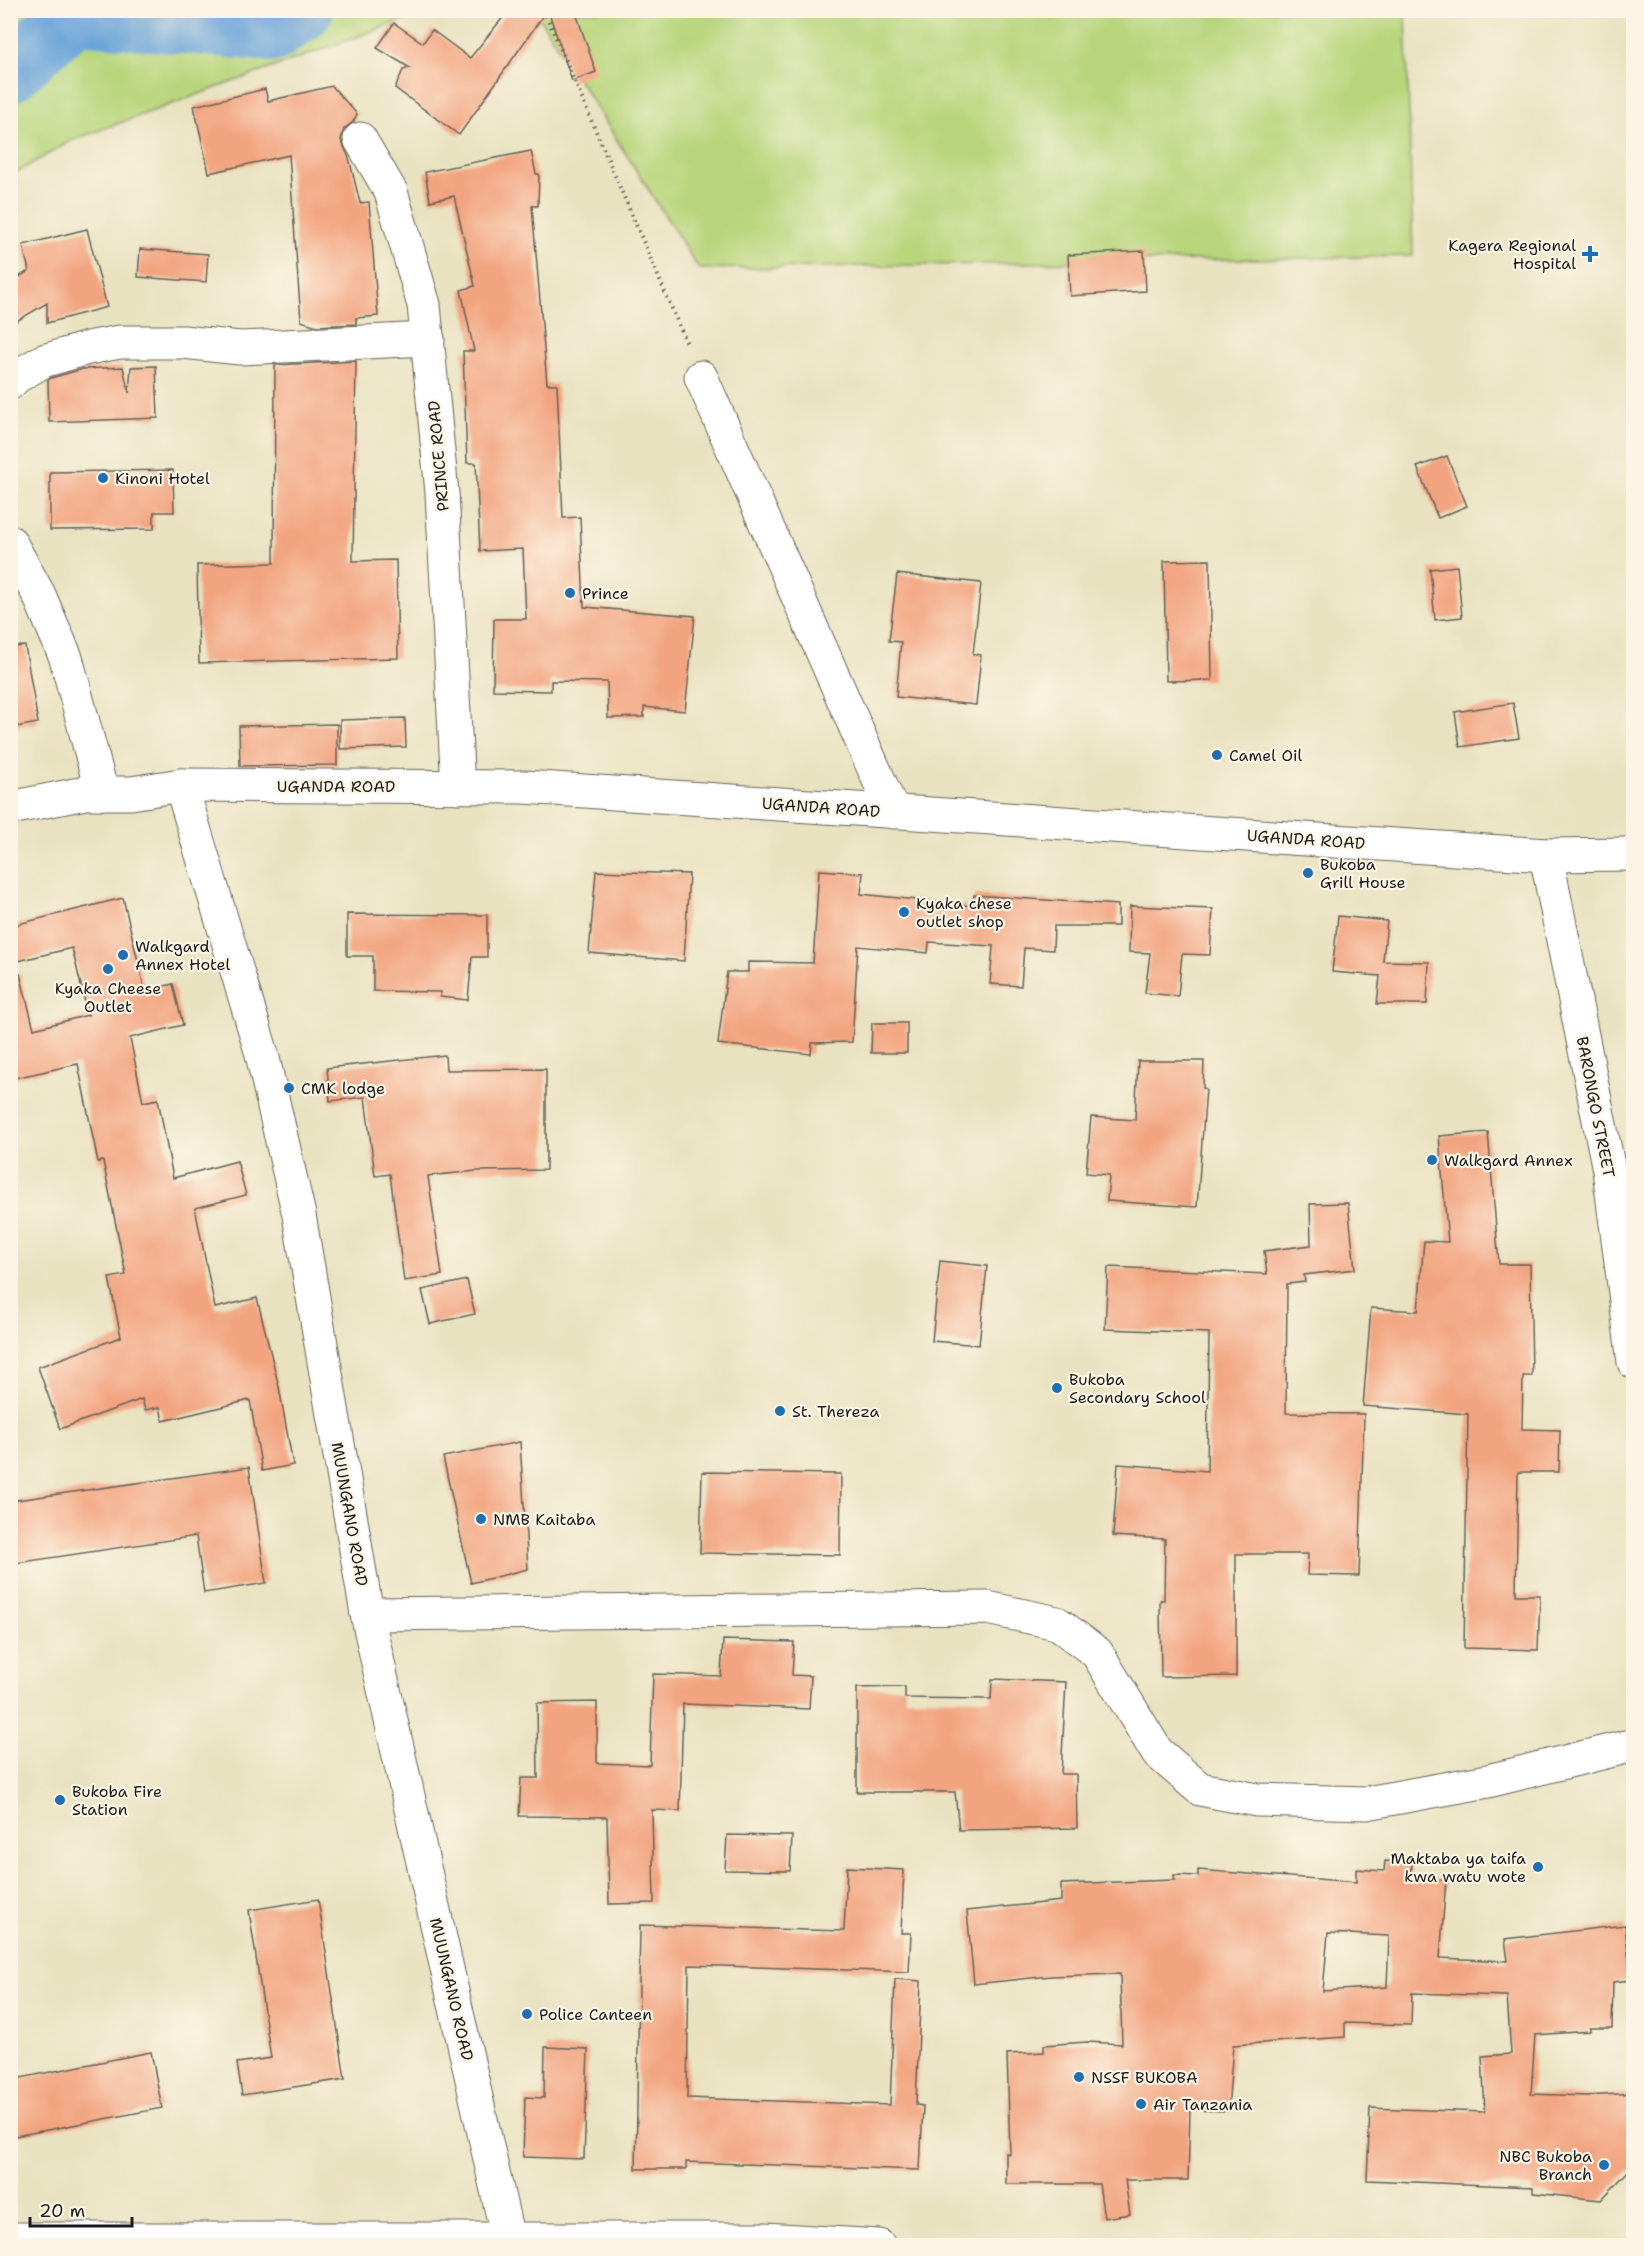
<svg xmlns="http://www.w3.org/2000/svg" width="1644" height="2256" font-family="'Shantell Sans',sans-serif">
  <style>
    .green { fill: #b8d57b; stroke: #6a784c; stroke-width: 1.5 }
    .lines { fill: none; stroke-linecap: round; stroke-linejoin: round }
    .river { stroke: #68a3d8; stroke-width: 62 }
    .building { fill: #f2a480; fill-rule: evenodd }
    .street-casing { stroke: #646156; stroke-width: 35 }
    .secondary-casing { stroke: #646156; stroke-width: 35 }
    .path { stroke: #646156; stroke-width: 4; stroke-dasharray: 1.5 4.5; stroke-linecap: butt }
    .street { stroke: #fff; stroke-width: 33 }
    .secondary { stroke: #fff; stroke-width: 33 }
    .poi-dot { fill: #1f6fb2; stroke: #fcf5e5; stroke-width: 2 }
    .labels { text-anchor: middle; stroke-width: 4.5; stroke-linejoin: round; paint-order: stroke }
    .poi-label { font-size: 16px; fill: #1c1c1c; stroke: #fcf5e5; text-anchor: start }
    .street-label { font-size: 16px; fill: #1c1c1c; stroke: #fcf5e5 }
  </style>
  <rect width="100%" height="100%" fill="#fcf5e5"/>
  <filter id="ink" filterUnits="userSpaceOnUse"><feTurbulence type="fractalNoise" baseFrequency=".0167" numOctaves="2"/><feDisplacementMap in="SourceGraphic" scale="12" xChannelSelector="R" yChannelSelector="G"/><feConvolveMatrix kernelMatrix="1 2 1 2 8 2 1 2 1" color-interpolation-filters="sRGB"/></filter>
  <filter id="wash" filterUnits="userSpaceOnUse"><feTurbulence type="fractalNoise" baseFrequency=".008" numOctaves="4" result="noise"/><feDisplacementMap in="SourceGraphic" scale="24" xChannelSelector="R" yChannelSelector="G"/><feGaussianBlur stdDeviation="1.35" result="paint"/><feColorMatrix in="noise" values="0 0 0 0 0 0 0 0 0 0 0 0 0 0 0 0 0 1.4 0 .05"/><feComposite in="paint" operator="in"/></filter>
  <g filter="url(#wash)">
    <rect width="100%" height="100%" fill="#e9e2c1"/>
    <g class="green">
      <path d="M 10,11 L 428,11 L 70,141 L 11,176 Z"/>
      <path d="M 535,11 L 1406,11 L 1413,256 L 699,269 Z"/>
    </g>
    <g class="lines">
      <path class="river" d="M 10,71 L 74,13 L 272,31 L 302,10"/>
    </g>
    <g id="blocks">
      <g class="building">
        <path d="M 509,10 L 547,10 L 459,135 L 395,88 L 403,70 L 410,68 L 377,48 L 394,23 L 423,43 L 432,30 L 470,58 Z"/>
        <path d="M 548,10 L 575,10 L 596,72 L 572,81 Z"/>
        <path d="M 332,86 L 357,114 L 353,122 L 344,129 L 341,140 L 349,158 L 360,203 L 369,202 L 378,316 L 356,318 L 356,324 L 317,326 L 301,321 L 289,155 L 209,173 L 194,106 L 265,89 L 268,101 Z"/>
        <path d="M 531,151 L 536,174 L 539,174 L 538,206 L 532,206 L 547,384 L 557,384 L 563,518 L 580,517 L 584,607 L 695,616 L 685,711 L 644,707 L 644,717 L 608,718 L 607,682 L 551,681 L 551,691 L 493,690 L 494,619 L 526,619 L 523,549 L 480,551 L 476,463 L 467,463 L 463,351 L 474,351 L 461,290 L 475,286 L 454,196 L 430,201 L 425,172 Z"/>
        <path d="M 87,229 L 107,307 L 47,323 L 47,303 L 10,325 L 10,282 L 29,271 L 23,245 Z"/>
        <path d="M 140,249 L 208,254 L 206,282 L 138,277 Z"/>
        <path d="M 1144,251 L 1146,291 L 1070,296 L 1068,255 Z"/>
        <path d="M 356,361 L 353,561 L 396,560 L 398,658 L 199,663 L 197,565 L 274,563 L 275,365 Z"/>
        <path d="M 156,366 L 158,418 L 49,422 L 48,380 L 51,378 L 83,369 L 123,367 L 129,393 L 131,367 Z"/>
        <path d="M 1447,456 L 1467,506 L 1438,518 L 1417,467 Z"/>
        <path d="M 173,470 L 174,512 L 154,512 L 154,529 L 50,530 L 50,472 Z"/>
        <path d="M 1210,560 L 1212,680 L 1166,681 L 1164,561 Z"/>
        <path d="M 1457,566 L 1462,617 L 1435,620 L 1430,569 Z"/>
        <path d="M 897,574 L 981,583 L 973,654 L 981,655 L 976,705 L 896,697 L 901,642 L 889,641 Z"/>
        <path d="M 25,646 L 38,723 L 10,728 L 10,647 Z"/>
        <path d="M 1513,703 L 1519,738 L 1460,747 L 1455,712 Z"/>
        <path d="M 405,718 L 406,747 L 340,749 L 340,720 Z"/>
        <path d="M 337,724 L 337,765 L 240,766 L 239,726 Z"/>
        <path d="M 819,870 L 863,873 L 861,894 L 973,906 L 974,895 L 1118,905 L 1118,926 L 1054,926 L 1053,950 L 1024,948 L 1021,986 L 990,984 L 993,946 L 929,942 L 928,953 L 858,946 L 852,1042 L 812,1043 L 811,1054 L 718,1044 L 727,972 L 748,972 L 748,962 L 813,963 Z"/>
        <path d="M 596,871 L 689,874 L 684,961 L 589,953 Z"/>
        <path d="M 123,898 L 145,991 L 173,984 L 183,1025 L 130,1038 L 143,1102 L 158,1099 L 173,1178 L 237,1161 L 246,1195 L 195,1208 L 215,1308 L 257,1298 L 279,1387 L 293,1465 L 262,1471 L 250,1400 L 163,1421 L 160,1407 L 145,1410 L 142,1399 L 60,1429 L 38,1367 L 121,1337 L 109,1278 L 126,1275 L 103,1161 L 98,1162 L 78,1064 L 10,1079 L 10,975 L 20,974 L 34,1029 L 88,1015 L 72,948 L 10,963 L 10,926 Z"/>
        <path d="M 1130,906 L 1213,909 L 1210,955 L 1182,954 L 1178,996 L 1145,993 L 1150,953 L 1129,952 Z"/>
        <path d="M 347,914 L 487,915 L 487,957 L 472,957 L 468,1000 L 440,997 L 441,992 L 373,991 L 373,956 L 347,956 Z"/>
        <path d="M 1338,916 L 1387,921 L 1383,961 L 1429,962 L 1427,1004 L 1377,1004 L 1380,976 L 1332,972 Z"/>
        <path d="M 872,1023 L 907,1023 L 907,1053 L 871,1053 Z"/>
        <path d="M 445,1055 L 446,1070 L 546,1069 L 546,1170 L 476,1171 L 428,1176 L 442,1275 L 404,1281 L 390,1174 L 375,1176 L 365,1097 L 330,1101 L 327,1068 Z"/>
        <path d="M 1138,1061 L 1204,1061 L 1203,1088 L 1206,1089 L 1197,1207 L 1107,1201 L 1109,1175 L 1086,1173 L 1091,1117 L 1135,1120 Z"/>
        <path d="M 1488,1132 L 1499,1264 L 1530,1264 L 1532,1376 L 1523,1376 L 1522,1429 L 1560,1430 L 1559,1472 L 1518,1472 L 1516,1595 L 1540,1595 L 1538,1650 L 1464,1648 L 1468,1414 L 1363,1406 L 1371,1308 L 1418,1311 L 1424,1241 L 1448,1242 L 1439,1136 Z"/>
        <path d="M 1348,1203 L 1355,1269 L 1304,1275 L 1305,1282 L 1287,1284 L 1286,1413 L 1364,1414 L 1359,1576 L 1307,1575 L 1308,1554 L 1236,1554 L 1236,1676 L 1161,1677 L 1160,1600 L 1164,1600 L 1165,1539 L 1113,1536 L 1118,1464 L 1207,1471 L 1209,1333 L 1105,1329 L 1108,1267 L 1267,1274 L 1264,1251 L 1311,1245 L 1310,1204 Z"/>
        <path d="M 940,1261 L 987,1266 L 979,1345 L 932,1341 Z"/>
        <path d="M 467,1280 L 475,1314 L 430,1324 L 422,1290 Z"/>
        <path d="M 520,1442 L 528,1569 L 471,1583 L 443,1457 Z"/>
        <path d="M 249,1467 L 266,1583 L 204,1593 L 196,1536 L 10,1564 L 10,1501 Z"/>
        <path d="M 702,1472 L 841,1474 L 840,1555 L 700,1553 Z"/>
        <path d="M 723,1640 L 794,1642 L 792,1675 L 811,1676 L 809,1709 L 683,1704 L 680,1811 L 652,1810 L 654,1903 L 609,1904 L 607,1817 L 519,1816 L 521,1778 L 538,1778 L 537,1703 L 597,1702 L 597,1763 L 650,1765 L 653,1674 L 721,1676 Z"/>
        <path d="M 992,1679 L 1066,1682 L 1061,1774 L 1076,1774 L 1077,1828 L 959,1830 L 955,1792 L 857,1792 L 857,1688 L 905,1687 L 905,1698 L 991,1699 Z"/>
        <path d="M 727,1835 L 792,1836 L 790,1871 L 725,1870 Z"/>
        <path d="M 1385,1861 L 1412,1862 L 1411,1878 L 1446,1880 L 1440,1958 L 1508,1961 L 1505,1939 L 1625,1925 L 1631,1980 L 1613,1982 L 1612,2028 L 1590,2028 L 1590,2031 L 1535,2035 L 1531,2094 L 1587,2096 L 1634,2093 L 1634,2165 L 1601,2200 L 1533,2193 L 1533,2187 L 1367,2180 L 1370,2108 L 1485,2112 L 1482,2056 L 1511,2054 L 1507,1996 L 1412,1993 L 1411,2025 L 1345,2023 L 1345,2037 L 1233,2045 L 1228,2111 L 1190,2110 L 1188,2180 L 1125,2180 L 1130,2214 L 1104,2218 L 1099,2184 L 1006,2184 L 1006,2153 L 1010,2154 L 1007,2054 L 1044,2052 L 1044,2045 L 1087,2042 L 1122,2044 L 1120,1974 L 1051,1976 L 974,1984 L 967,1911 L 1061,1901 L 1061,1884 L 1174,1880 L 1174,1875 L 1198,1876 L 1198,1870 L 1356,1882 L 1356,1869 L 1384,1871 ZM 1328,1933 L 1389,1936 L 1387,1987 L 1323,1991 Z"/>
        <path d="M 847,1867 L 904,1870 L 901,1933 L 911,1933 L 909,1972 L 689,1965 L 687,2098 L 890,2105 L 895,1979 L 921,1981 L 916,2105 L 923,2106 L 920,2170 L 686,2162 L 686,2169 L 636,2169 L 640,1925 L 844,1931 Z"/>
        <path d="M 318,1899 L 345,2079 L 242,2095 L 237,2063 L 271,2058 L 249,1910 Z"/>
        <path d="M 545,2047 L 588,2049 L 584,2159 L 523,2157 L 525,2097 L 544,2098 Z"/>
        <path d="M 151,2052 L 162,2108 L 10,2137 L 10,2080 Z"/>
      </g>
    </g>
  </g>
  <g filter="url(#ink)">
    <use href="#blocks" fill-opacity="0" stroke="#646156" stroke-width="1.5"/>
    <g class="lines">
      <defs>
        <g id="street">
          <path d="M 360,139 L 391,192 L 424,305 L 442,493 L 458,787"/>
          <path d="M 701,377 L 893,812"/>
          <path d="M 10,383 L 16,377 L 43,361 L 88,348 L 120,342 L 183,342 L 240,348 L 428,339"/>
          <path d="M 10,542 L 39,595 L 66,658 L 102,793"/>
          <path d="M 181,785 L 262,1054 L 299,1215 L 367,1614 L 508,2239 L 508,2246"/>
          <path d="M 1546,855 L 1609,1170 L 1634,1362"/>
          <path d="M 367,1614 L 987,1608 L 1057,1623 L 1097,1653 L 1157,1752 L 1200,1789 L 1257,1800 L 1367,1803 L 1488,1781 L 1634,1745"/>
        </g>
        <g id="secondary">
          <path d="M 10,808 L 85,793 L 131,793 L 181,785 L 524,787 L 1546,855 L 1634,854"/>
          <path d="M 10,2239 L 764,2239 L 879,2246"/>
        </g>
      </defs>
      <use href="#street" class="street-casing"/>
      <use href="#secondary" class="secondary-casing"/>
      <path class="path" d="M 544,10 L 688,346"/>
      <use href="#street" class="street"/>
      <use href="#secondary" class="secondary"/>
    </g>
  </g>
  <g class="poi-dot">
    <path d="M1587 245h6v6h6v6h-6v6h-6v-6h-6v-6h6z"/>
    <circle cx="103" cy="478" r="6"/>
    <circle cx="570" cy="593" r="6"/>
    <circle cx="1217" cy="755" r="6"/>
    <circle cx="1308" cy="873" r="6"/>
    <circle cx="904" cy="912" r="6"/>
    <circle cx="123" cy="955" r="6"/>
    <circle cx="108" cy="969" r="6"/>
    <circle cx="289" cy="1088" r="6"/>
    <circle cx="1432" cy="1160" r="6"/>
    <circle cx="1057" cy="1388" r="6"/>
    <circle cx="780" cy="1411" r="6"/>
    <circle cx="481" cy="1519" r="6"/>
    <circle cx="60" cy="1800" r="6"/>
    <circle cx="1538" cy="1867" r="6"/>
    <circle cx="527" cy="2014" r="6"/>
    <circle cx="1079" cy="2077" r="6"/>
    <circle cx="1141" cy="2104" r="6"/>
    <circle cx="1604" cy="2165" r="6"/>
  </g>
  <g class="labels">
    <g class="poi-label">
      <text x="1576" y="251" text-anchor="end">Kagera Regional<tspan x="1576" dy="18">Hospital</tspan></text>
      <text x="115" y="484">Kinoni Hotel</text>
      <text x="582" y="599">Prince</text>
      <text x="1229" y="761">Camel Oil</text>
      <text x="1320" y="870">Bukoba<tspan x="1320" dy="18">Grill House</tspan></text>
      <text x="916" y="909">Kyaka chese<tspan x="916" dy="18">outlet shop</tspan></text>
      <text x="135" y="952">Walkgard<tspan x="135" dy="18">Annex Hotel</tspan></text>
      <text x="108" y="994" text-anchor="middle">Kyaka Cheese<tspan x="108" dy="18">Outlet</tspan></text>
      <text x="301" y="1094">CMK lodge</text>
      <text x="1444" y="1166">Walkgard Annex</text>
      <text x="1069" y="1385">Bukoba<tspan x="1069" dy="18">Secondary School</tspan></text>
      <text x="792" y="1417">St. Thereza</text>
      <text x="493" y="1525">NMB Kaitaba</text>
      <text x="72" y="1797">Bukoba Fire<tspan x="72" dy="18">Station</tspan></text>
      <text x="1526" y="1864" text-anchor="end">Maktaba ya taifa<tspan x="1526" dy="18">kwa watu wote</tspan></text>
      <text x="539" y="2020">Police Canteen</text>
      <text x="1091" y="2083">NSSF BUKOBA</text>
      <text x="1153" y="2110">Air Tanzania</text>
      <text x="1592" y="2162" text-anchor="end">NBC Bukoba<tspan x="1592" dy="18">Branch</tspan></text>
    </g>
    <g class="street-label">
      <text transform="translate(438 456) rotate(-95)" y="6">PRINCE ROAD</text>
      <text x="336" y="792">UGANDA ROAD</text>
      <text transform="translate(821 807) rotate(4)" y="6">UGANDA ROAD</text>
      <text transform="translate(1306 839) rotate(4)" y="6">UGANDA ROAD</text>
      <text transform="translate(1596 1107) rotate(79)" y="6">BARONGO STREET</text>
      <text transform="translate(350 1514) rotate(80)" y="6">MUUNGANO ROAD</text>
      <text transform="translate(452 1989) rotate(77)" y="6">MUUNGANO ROAD</text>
    </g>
  </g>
  <rect width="1644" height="2256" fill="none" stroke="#fcf5e5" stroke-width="36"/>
  <path d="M30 2217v9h102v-9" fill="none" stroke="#1c1c1c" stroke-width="3"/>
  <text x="39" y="2217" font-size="18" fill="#1c1c1c" stroke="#fcf5e5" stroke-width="4.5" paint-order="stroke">20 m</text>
</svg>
